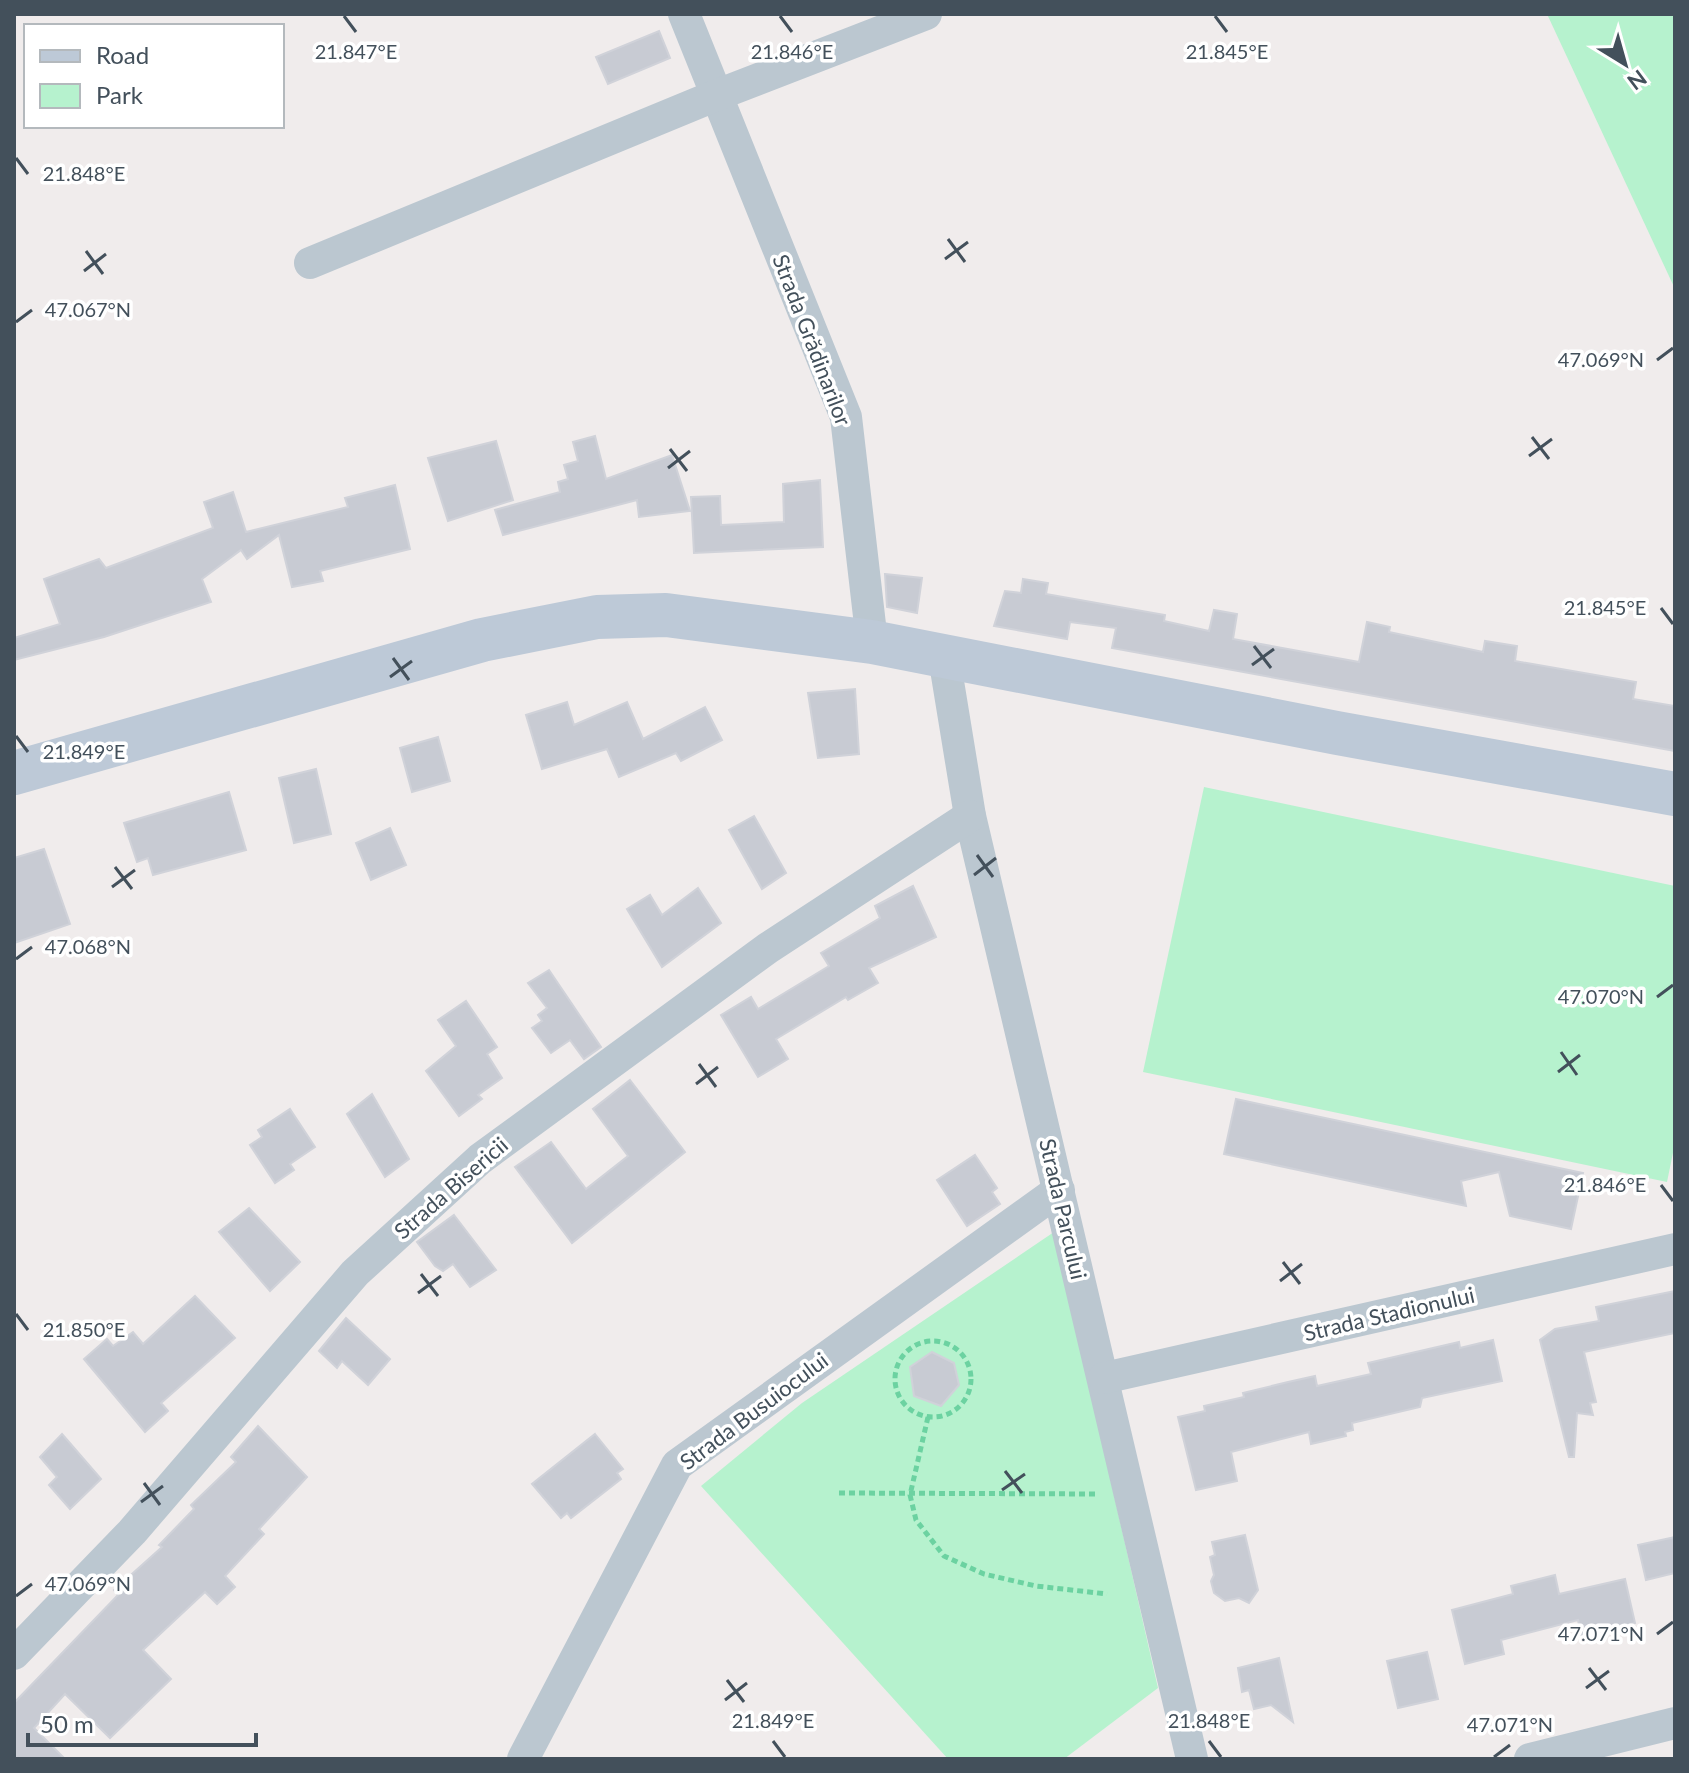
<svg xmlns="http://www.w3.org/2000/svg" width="1689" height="1773" font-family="Lato,sans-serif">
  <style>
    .green { fill: #b6f2ce }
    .building { fill: #c8cbd3; stroke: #d0d2d9; stroke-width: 2 }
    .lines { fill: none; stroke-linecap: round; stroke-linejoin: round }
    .path { stroke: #6cd2a1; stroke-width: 5; stroke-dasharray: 6 4; stroke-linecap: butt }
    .street { stroke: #bbc7d0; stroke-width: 32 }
    .secondary { stroke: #bdc9d7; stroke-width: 44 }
    .ticks { fill: none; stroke: #43505b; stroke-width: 3 }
    .labels { text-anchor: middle; stroke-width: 7; stroke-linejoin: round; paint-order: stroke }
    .street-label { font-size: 22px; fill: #43505b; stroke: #fff }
    .ticks-label { font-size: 20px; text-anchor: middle; fill: #43505b; stroke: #fff; stroke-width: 7; stroke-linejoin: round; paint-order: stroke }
  </style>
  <rect width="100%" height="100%" fill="#f0ecec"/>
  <g class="green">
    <path d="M 1547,14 L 1675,14 L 1675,289 Z"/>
    <path d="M 1204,787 L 1675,886 L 1675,1143 L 1667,1182 L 1143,1072 Z"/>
    <path d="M 1054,1232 L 1158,1688 L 1064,1759 L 948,1759 L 701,1486 L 802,1403 Z"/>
  </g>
  <g class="building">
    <path d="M 659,31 L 670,58 L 608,84 L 596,57 Z"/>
    <path d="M 595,436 L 606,479 L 672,455 L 690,511 L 639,517 L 637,500 L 503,535 L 495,510 L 560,492 L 558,482 L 568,479 L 564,465 L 578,461 L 573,442 Z"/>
    <path d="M 496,441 L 513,500 L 448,521 L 428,458 Z"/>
    <path d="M 820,480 L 823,547 L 694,553 L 691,497 L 720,496 L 721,525 L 784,522 L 783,484 Z"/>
    <path d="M 395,485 L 410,549 L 320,571 L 323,581 L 292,587 L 279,535 L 247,559 L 241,550 L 202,579 L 211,602 L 104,637 L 14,660 L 14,638 L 60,624 L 44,579 L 99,559 L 106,568 L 213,528 L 204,502 L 233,492 L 246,532 L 348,507 L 345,498 Z"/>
    <path d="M 885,574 L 922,578 L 917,613 L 887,607 Z"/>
    <path d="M 1023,579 L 1048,583 L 1046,594 L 1165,615 L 1164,621 L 1209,631 L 1214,610 L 1237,614 L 1233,639 L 1359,662 L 1367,622 L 1390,627 L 1389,632 L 1483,652 L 1485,641 L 1517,646 L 1515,661 L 1636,682 L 1633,699 L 1675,706 L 1675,751 L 1112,648 L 1116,628 L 1070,622 L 1067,639 L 994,626 L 1005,591 L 1021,593 Z"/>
    <path d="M 855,689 L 859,754 L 818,758 L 808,693 Z"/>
    <path d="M 567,702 L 574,725 L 627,702 L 643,739 L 705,707 L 722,740 L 681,761 L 676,753 L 619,777 L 607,749 L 542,769 L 526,715 Z"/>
    <path d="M 438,737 L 450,781 L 412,792 L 400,748 Z"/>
    <path d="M 316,769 L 331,834 L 294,843 L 279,778 Z"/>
    <path d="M 229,792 L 246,850 L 153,875 L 148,858 L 137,862 L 124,823 Z"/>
    <path d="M 754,816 L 786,873 L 762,889 L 729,830 Z"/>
    <path d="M 390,828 L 406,865 L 371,880 L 356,843 Z"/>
    <path d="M 44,849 L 70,924 L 14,943 L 14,858 Z"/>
    <path d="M 913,886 L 936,937 L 869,968 L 878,983 L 848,1000 L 846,997 L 776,1039 L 788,1059 L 758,1077 L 721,1015 L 751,997 L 758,1009 L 829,966 L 821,953 L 880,918 L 875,906 Z"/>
    <path d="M 698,888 L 721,923 L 662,967 L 627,909 L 650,895 L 662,915 Z"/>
    <path d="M 549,970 L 601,1047 L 584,1059 L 570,1040 L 551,1053 L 532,1028 L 542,1021 L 538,1015 L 547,1008 L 528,983 Z"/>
    <path d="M 466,1001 L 497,1047 L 487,1054 L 502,1078 L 478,1095 L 482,1099 L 459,1116 L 426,1071 L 456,1046 L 438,1020 Z"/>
    <path d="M 630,1080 L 685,1152 L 572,1243 L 515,1167 L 551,1142 L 586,1189 L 628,1156 L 593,1109 Z"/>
    <path d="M 372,1094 L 409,1159 L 385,1177 L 347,1114 Z"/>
    <path d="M 1236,1099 L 1583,1173 L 1571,1229 L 1510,1216 L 1499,1172 L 1461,1181 L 1466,1206 L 1224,1154 Z"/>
    <path d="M 290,1109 L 315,1147 L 290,1164 L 294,1170 L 275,1183 L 250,1145 L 262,1137 L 258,1130 Z"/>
    <path d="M 975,1155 L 997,1188 L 992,1192 L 1000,1204 L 967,1226 L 937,1180 Z"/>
    <path d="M 249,1208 L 300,1262 L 270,1291 L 219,1232 Z"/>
    <path d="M 454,1215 L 496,1270 L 470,1287 L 453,1264 L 443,1271 L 435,1266 L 417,1242 Z"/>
    <path d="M 1675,1291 L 1675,1333 L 1584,1352 L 1596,1402 L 1590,1403 L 1593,1415 L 1577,1413 L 1574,1457 L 1569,1457 L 1540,1340 L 1555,1329 L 1599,1321 L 1596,1307 Z"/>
    <path d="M 195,1296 L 235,1338 L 161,1403 L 168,1411 L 145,1432 L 84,1359 L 107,1339 L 113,1346 L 133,1332 L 143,1344 Z"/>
    <path d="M 346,1318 L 390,1359 L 368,1385 L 342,1361 L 337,1368 L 319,1351 Z"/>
    <path d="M 1493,1340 L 1502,1381 L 1422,1398 L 1420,1407 L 1352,1423 L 1353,1430 L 1345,1432 L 1346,1436 L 1311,1444 L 1309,1432 L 1231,1452 L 1237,1481 L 1196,1490 L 1178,1417 L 1205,1411 L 1204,1406 L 1244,1397 L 1243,1393 L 1288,1382 L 1315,1376 L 1317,1386 L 1371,1374 L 1368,1363 L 1459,1342 L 1460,1348 Z"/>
    <path d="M 932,1352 L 954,1363 L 959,1385 L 941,1406 L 914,1396 L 910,1367 Z"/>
    <path d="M 258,1426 L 307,1477 L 259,1529 L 264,1534 L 225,1576 L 235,1587 L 217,1604 L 205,1592 L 143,1650 L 171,1679 L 110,1738 L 65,1694 L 34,1728 L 65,1759 L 14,1759 L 14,1703 L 118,1595 L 114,1590 L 162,1547 L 159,1545 L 194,1509 L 191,1505 L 236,1462 L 231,1457 Z"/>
    <path d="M 62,1434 L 101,1479 L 70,1509 L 49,1485 L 57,1477 L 40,1457 Z"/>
    <path d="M 595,1434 L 623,1469 L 617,1473 L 621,1479 L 571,1518 L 567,1513 L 561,1518 L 532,1484 Z"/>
    <path d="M 1245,1535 L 1258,1590 L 1249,1603 L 1239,1598 L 1225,1601 L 1214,1593 L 1211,1581 L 1214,1575 L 1210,1557 L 1215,1555 L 1212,1542 Z"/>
    <path d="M 1675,1537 L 1675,1573 L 1646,1580 L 1638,1545 Z"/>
    <path d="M 1555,1575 L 1559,1594 L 1625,1579 L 1635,1623 L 1581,1635 L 1578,1620 L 1501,1640 L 1504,1654 L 1465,1664 L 1452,1610 L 1513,1594 L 1511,1586 Z"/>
    <path d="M 1427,1652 L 1438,1699 L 1398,1708 L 1387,1661 Z"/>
    <path d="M 1279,1658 L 1293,1722 L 1271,1705 L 1254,1709 L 1249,1690 L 1242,1692 L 1238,1668 Z"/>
  </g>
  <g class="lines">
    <g class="path">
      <circle cx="933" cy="1379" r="38"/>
      <path d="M 928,1417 L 910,1495 L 916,1520 L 944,1556 L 984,1574 L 1036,1586 L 1107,1594"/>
      <path d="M 839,1493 L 1098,1494"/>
    </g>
    <g class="street">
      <path d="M 684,14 L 846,417 L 872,642"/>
      <path d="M 310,263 L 717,95 L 926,14"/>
      <path d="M 944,657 L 970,816 L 1192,1759"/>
      <path d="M 1104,1378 L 1675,1249"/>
      <path d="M 14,1654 L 132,1532 L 355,1273 L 480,1159 L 768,948 L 970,816"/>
      <path d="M 523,1759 L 677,1465 L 1059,1190"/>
      <path d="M 1530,1759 L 1675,1723"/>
    </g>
    <path class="secondary" d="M 14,773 L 482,640 L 597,617 L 666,615 L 872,642 L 1337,733 L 1675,794"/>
  </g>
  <path class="ticks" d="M 344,16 L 356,32M 780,16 L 792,32M 1215,16 L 1227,32M 16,158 L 28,174M 948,239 L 965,262M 86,251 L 103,274M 945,259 L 968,242M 84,271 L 106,254M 16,322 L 32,310M 1657,360 L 1673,348M 1532,437 L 1549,459M 670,449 L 687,471M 1529,456 L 1552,439M 668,468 L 690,451M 1661,608 L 1673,624M 1254,646 L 1271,668M 393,658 L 409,680M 1252,665 L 1274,649M 390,677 L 412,661M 16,736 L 28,752M 977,855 L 993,877M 115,867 L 132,889M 974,875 L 996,858M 112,887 L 135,870M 16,959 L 32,947M 1657,997 L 1673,985M 1561,1052 L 1577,1075M 699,1064 L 716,1087M 1558,1072 L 1580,1055M 696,1084 L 718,1067M 1661,1185 L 1673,1201M 1283,1262 L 1300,1284M 421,1274 L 438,1296M 1280,1281 L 1302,1264M 418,1293 L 441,1276M 16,1314 L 28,1330M 1005,1471 L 1022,1493M 144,1483 L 160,1505M 1002,1490 L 1025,1474M 141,1502 L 163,1486M 16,1596 L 32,1584M 1657,1634 L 1673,1622M 1589,1668 L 1606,1690M 727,1680 L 744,1702M 1586,1688 L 1609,1671M 725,1700 L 747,1683M 773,1741 L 785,1757M 1209,1741 L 1221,1757M 1494,1757 L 1510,1745"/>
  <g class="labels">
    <g class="street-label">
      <text transform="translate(812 340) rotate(69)" y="8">Strada Grădinarilor</text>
      <text transform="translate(451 1188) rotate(-41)" y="8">Strada Bisericii</text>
      <text transform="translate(1063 1209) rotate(77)" y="8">Strada Parcului</text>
      <text transform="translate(1389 1314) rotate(-13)" y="8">Strada Stadionului</text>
      <text transform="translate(754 1411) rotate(-37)" y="8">Strada Busuiocului</text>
    </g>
  </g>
  <g class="ticks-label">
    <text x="356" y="59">21.847°E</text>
    <text x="792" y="59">21.846°E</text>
    <text x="1227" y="59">21.845°E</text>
    <text x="84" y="181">21.848°E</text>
    <text x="88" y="317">47.067°N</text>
    <text x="1601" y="367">47.069°N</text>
    <text x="1605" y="615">21.845°E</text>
    <text x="84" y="759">21.849°E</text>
    <text x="88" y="954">47.068°N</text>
    <text x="1601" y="1004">47.070°N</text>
    <text x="1605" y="1192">21.846°E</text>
    <text x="84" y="1337">21.850°E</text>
    <text x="88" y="1591">47.069°N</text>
    <text x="1601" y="1641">47.071°N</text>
    <text x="773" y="1728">21.849°E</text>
    <text x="1209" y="1728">21.848°E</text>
    <text x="1510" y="1732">47.071°N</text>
  </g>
  <rect width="1689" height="1773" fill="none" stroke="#43505b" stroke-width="32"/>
  <rect x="24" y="24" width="260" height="104" fill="#ffffff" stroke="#b4b9bd" stroke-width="2"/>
  <rect x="40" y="50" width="40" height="12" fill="#bdc9d7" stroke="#b4b9bd" stroke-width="2"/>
  <text x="96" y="64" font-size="24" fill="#43505b">Road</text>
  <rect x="40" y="84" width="40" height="24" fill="#b6f2ce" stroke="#b4b9bd" stroke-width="2"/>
  <text x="96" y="104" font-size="24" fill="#43505b">Park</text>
  <g transform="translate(1625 64) rotate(143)" stroke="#ffffff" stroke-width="6" paint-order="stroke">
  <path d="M0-6L14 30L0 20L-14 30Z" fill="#43505b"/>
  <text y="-12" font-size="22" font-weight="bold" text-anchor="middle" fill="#43505b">N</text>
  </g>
  <path d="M28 1733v12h228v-12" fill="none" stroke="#43505b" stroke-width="4"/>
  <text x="40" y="1733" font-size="24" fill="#43505b" stroke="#ffffff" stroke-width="6" paint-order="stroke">50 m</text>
</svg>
